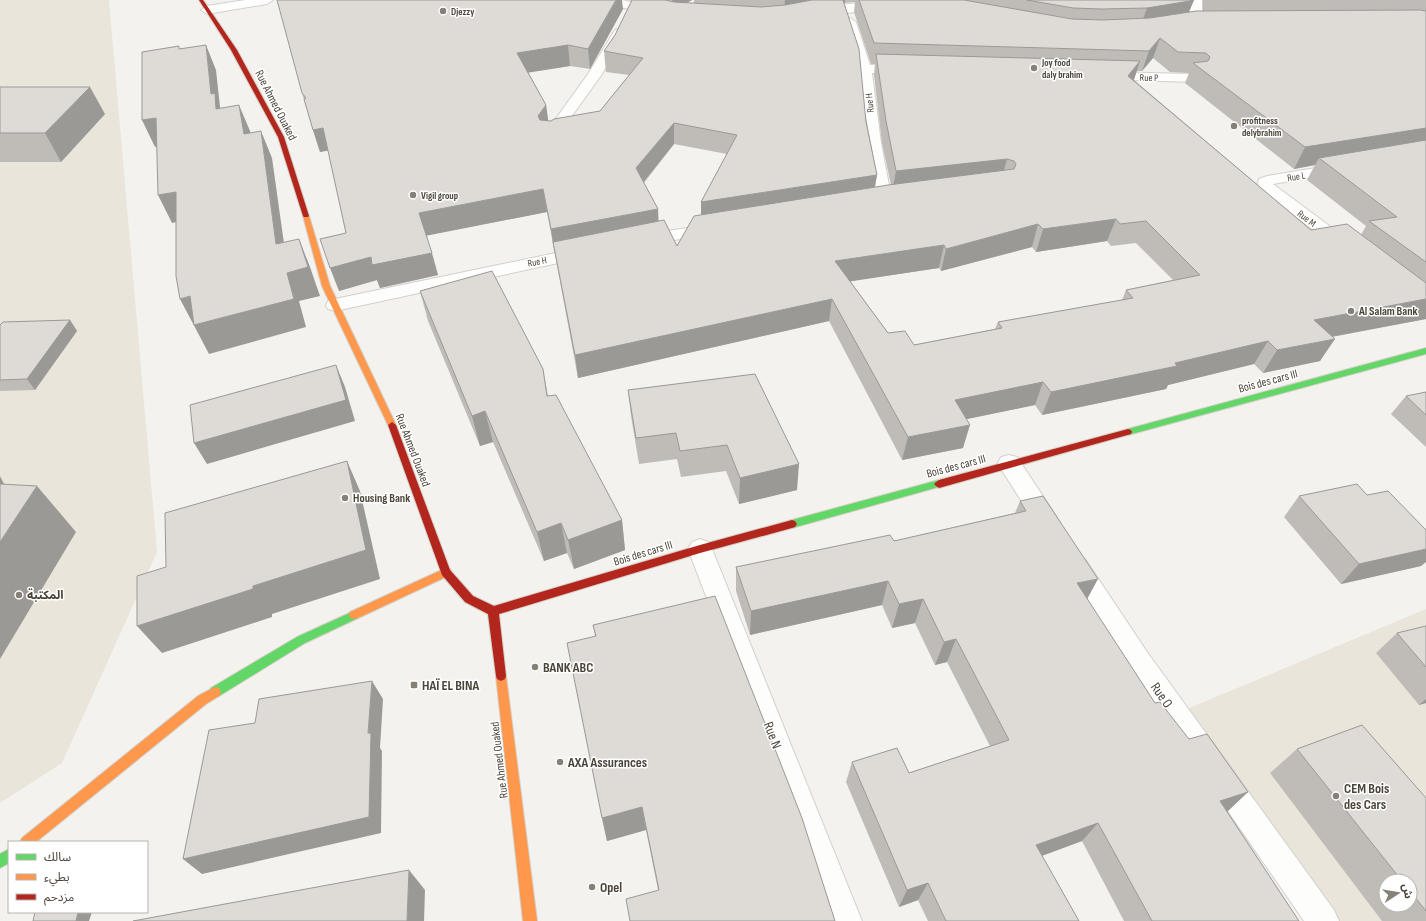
<svg xmlns="http://www.w3.org/2000/svg" width="1426" height="921" font-family="'Sofia Sans Condensed','Noto Sans Arabic',sans-serif">
  <style>
    .education { fill: #eae5da; fill-rule: evenodd }
    .lines { fill: none; stroke-linecap: round; stroke-linejoin: round }
    .street-casing { stroke: #d2d0cb; stroke-width: 2 }
    .fast-casing { stroke: #d3cfc5; stroke-width: 2 }
    .slow-casing { stroke: #d3cfc5; stroke-width: 2 }
    .jam-casing { stroke: #d3cfc5; stroke-width: 2 }
    .street { fill: #fdfdfc; fill-rule: evenodd }
    .fast { fill: #63d668; fill-rule: evenodd }
    .slow { fill: #ff974d; fill-rule: evenodd }
    .jam { fill: #b3261e; fill-rule: evenodd }
    .wall { fill: #bfbcb8; fill-rule: evenodd }
    .shaded-wall { fill: #9b9996 }
    .building { fill: #dedbd6; stroke: #9b9996; fill-rule: evenodd }
    .poi-dot { fill: #868178; stroke: #fff; stroke-width: 1.5 }
    .labels { text-anchor: middle; stroke-width: 3; stroke-linejoin: round; paint-order: stroke }
    .far-poi-label { font-size: 10px; font-weight: bold; fill: #4b4439; stroke: #fff; text-anchor: start }
    .far-street-label { font-size: 10px; fill: #4b4439; stroke: #fff }
    .street-label { font-size: 12px; fill: #4b4439; stroke: #fff }
    .poi-label { font-size: 12px; font-weight: bold; fill: #4b4439; stroke: #fff; text-anchor: start }
    .near-poi-label { font-size: 14px; font-weight: bold; fill: #4b4439; stroke: #fff; text-anchor: start }
    .near-street-label { font-size: 14px; fill: #4b4439; stroke: #fff }
  </style>
  <rect width="100%" height="100%" fill="#f4f2ee"/>
  <g class="education">
    <path d="M 0,0 L 109,0 L 157,552 L 62,763 L 0,803 Z"/>
    <path d="M 1426,609 L 1426,921 L 1339,921 L 1182,711 ZM 1386,881 L 1410,881 L 1410,905 L 1386,905 Z"/>
  </g>
  <g class="lines">
    <defs>
      <g id="street">
        <path d="M 245,0 L 273,0 L 267,4 L 207,14 L 201,10 L 207,6 Z"/>
        <path d="M 601,0 L 622,0 L 662,9 L 664,12 L 658,16 L 603,3 Z"/>
        <path d="M 1190,0 L 1202,0 L 1202,14 L 1192,28 L 1176,32 L 1172,31 L 1170,28 L 1172,25 C 1189,21 1190,17 1190,0 Z"/>
        <path d="M 884,1 L 888,2 L 890,5 L 888,8 L 816,17 L 810,13 C 815,5 872,2 884,1 Z"/>
        <path d="M 850,18 L 856,22 L 870,65 L 903,66 L 908,67 L 910,70 L 908,73 L 903,74 L 872,73 L 881,143 L 892,201 L 890,204 L 884,206 L 878,204 L 876,201 L 865,143 L 858,69 L 844,22 Z"/>
        <path d="M 619,29 L 625,33 L 602,74 L 554,141 L 544,141 L 542,138 L 588,74 L 615,30 Z"/>
        <path d="M 1106,72 L 1193,74 L 1198,75 L 1200,78 L 1198,81 L 1193,82 L 1101,79 L 1099,76 L 1101,73 Z"/>
        <path d="M 1340,164 L 1346,166 L 1348,169 L 1346,172 L 1273,184 L 1351,242 L 1354,246 L 1351,250 L 1345,251 L 1339,250 L 1257,186 L 1259,179 L 1267,176 Z"/>
        <path d="M 713,224 L 719,225 L 721,229 L 719,233 L 642,245 L 636,244 L 633,240 L 636,236 L 642,235 Z"/>
        <path d="M 585,247 L 591,248 L 594,252 L 591,256 L 335,311 L 328,309 L 326,305 L 328,301 L 335,299 Z"/>
        <path d="M 1009,455 L 1017,457 L 1056,516 L 1060,523 L 1056,530 L 1048,532 L 1040,530 L 1001,469 L 998,463 L 1001,457 Z"/>
        <path d="M 700,539 L 708,542 L 712,549 L 862,921 L 830,921 L 688,549 L 692,542 Z"/>
        <path d="M 1076,556 L 1085,559 L 1147,652 L 1334,910 L 1339,921 L 1304,921 L 1129,668 L 1067,573 L 1064,566 L 1067,559 Z"/>
      </g>
      <g id="fast">
        <path d="M 1426,348 L 1426,354 L 1128,435 L 1124,432 L 1128,429 Z"/>
        <path d="M 939,480 L 942,482 L 944,484 L 942,486 L 792,528 L 789,527 L 787,524 L 789,521 L 792,520 Z"/>
        <path d="M 354,611 L 358,612 L 359,615 L 358,618 L 305,643 L 219,696 L 215,697 L 211,696 L 209,692 L 211,688 L 297,637 Z"/>
        <path d="M 9,849 L 9,863 L 0,868 L 0,854 Z"/>
      </g>
      <g id="slow">
        <path d="M 306,214 L 309,216 L 330,286 L 396,425 L 395,427 L 392,428 L 388,425 L 322,286 L 303,216 Z"/>
        <path d="M 446,568 L 450,569 L 451,572 L 450,575 L 358,618 L 354,619 L 350,618 L 349,615 L 350,612 Z"/>
        <path d="M 501,671 L 505,673 L 506,676 L 537,921 L 523,921 L 496,676 L 497,673 Z"/>
        <path d="M 215,687 L 219,688 L 221,692 L 219,696 L 206,704 L 36,842 L 20,842 L 22,838 L 198,696 Z"/>
      </g>
      <g id="jam">
        <path d="M 199,0 L 203,0 L 237,50 L 284,137 L 309,216 L 308,217 L 304,217 L 303,216 L 278,137 L 231,50 Z"/>
        <path d="M 392,422 L 396,425 L 450,570 L 473,596 L 494,606 L 700,545 L 792,520 L 795,521 L 797,524 L 795,527 L 792,528 L 700,553 L 499,614 L 506,676 L 505,679 L 501,681 L 497,679 L 496,676 L 488,614 L 465,602 L 442,575 L 388,425 Z"/>
        <path d="M 1128,429 L 1131,430 L 1132,432 L 1131,434 L 939,488 L 936,486 L 934,484 L 936,482 L 939,480 Z"/>
      </g>
    </defs>
    <use href="#street" class="street-casing"/>
    <use href="#fast" class="fast-casing"/>
    <use href="#slow" class="slow-casing"/>
    <use href="#jam" class="jam-casing"/>
    <use href="#street" class="street"/>
    <use href="#fast" class="fast"/>
    <use href="#slow" class="slow"/>
    <use href="#jam" class="jam"/>
  </g>
  <g class="wall">
    <path d="M 629,0 L 692,0 L 687,3 L 694,3 L 694,0 L 1194,0 L 1189,12 L 1203,11 L 1203,0 L 1426,0 L 1426,319 L 1332,336 L 1320,361 L 1263,373 L 1254,364 L 1168,385 L 1166,389 L 1042,415 L 1035,405 L 966,419 L 963,448 L 902,460 L 829,321 L 578,378 L 547,212 L 426,235 L 438,275 L 380,288 L 377,280 L 339,291 L 346,233 L 328,150 L 320,152 L 313,130 L 302,93 L 623,9 L 590,69 L 570,66 L 528,72 L 546,105 L 548,121 L 551,121 L 600,111 L 629,75 L 606,72 L 604,51 L 615,35 L 632,1 ZM 855,2 L 854,12 L 871,64 L 875,64 L 874,75 L 882,143 L 891,185 L 875,187 L 877,175 L 844,3 ZM 1153,58 L 1170,72 L 1189,73 L 1185,83 L 1294,169 L 1315,165 L 1307,180 L 1366,226 L 1361,235 L 1311,230 L 1134,80 L 1137,71 L 1142,71 ZM 674,144 L 727,154 L 701,202 L 701,215 L 677,246 L 658,222 L 658,209 L 644,183 ZM 1107,241 L 1111,246 L 1136,243 L 1173,280 L 1126,290 L 1122,300 L 998,322 L 995,329 L 914,345 L 888,333 L 850,281 L 939,268 L 941,271 L 1032,247 L 1036,252 Z"/>
    <path d="M 0,87 L 105,114 L 61,162 L 0,162 Z"/>
    <path d="M 420,291 L 543,369 L 548,396 L 622,520 L 625,550 L 574,569 L 567,553 L 544,561 L 493,442 L 480,446 L 428,321 Z"/>
    <path d="M 70,320 L 77,331 L 35,390 L 0,391 L 0,325 Z"/>
    <path d="M 755,374 L 797,490 L 739,504 L 726,471 L 681,477 L 677,459 L 639,464 L 631,416 L 628,390 Z"/>
    <path d="M 1426,392 L 1426,447 L 1391,414 L 1406,396 Z"/>
    <path d="M 1299,496 L 1421,566 L 1341,584 L 1284,517 Z"/>
    <path d="M 1020,501 L 1087,599 L 1155,703 L 1189,739 L 1248,792 L 1227,811 L 1299,921 L 1124,921 L 1082,841 L 1042,856 L 1079,921 L 928,921 L 918,900 L 899,907 L 846,782 L 852,762 L 909,773 L 990,746 L 947,662 L 935,665 L 915,623 L 892,628 L 882,605 L 750,635 L 736,591 L 736,567 L 894,541 L 1015,513 Z"/>
    <path d="M 593,625 L 802,818 L 658,890 L 646,830 L 607,841 L 602,818 L 595,636 Z"/>
    <path d="M 1426,626 L 1426,703 L 1419,705 L 1376,653 L 1397,633 Z"/>
    <path d="M 1297,749 L 1426,798 L 1426,921 L 1382,921 L 1270,773 ZM 1386,881 L 1410,881 L 1410,905 L 1386,905 Z"/>
  </g>
  <g class="shaded-wall">
    <path d="M 616,0 L 622,0 L 623,9 L 590,69 L 588,49 Z"/>
    <path d="M 672,0 L 692,0 L 673,10 Z"/>
    <path d="M 785,0 L 845,0 L 845,3 L 784,14 Z"/>
    <path d="M 1191,0 L 1194,0 L 1188,14 L 1140,27 L 1147,8 Z"/>
    <path d="M 1160,38 L 1153,58 L 1142,71 L 1149,51 Z"/>
    <path d="M 206,45 L 216,70 L 220,107 L 226,119 L 216,109 L 211,94 Z"/>
    <path d="M 568,45 L 570,66 L 520,74 L 517,53 Z"/>
    <path d="M 1140,61 L 1133,82 L 1128,76 Z"/>
    <path d="M 90,87 L 105,114 L 61,162 L 45,133 Z"/>
    <path d="M 239,105 L 250,131 L 255,161 L 244,134 Z"/>
    <path d="M 546,105 L 549,126 L 541,137 L 538,116 Z"/>
    <path d="M 156,118 L 169,145 L 155,147 L 142,120 Z"/>
    <path d="M 674,123 L 674,144 L 637,190 L 636,168 Z"/>
    <path d="M 323,128 L 331,150 L 320,152 L 313,130 Z"/>
    <path d="M 1426,128 L 1426,147 L 1319,158 L 1315,165 L 1294,169 L 1305,147 Z"/>
    <path d="M 261,131 L 272,158 L 288,272 L 276,244 Z"/>
    <path d="M 1007,159 L 1001,181 L 892,193 L 896,171 Z"/>
    <path d="M 877,175 L 873,197 L 701,224 L 701,202 Z"/>
    <path d="M 543,189 L 547,212 L 425,236 L 419,213 Z"/>
    <path d="M 176,192 L 190,219 L 172,223 L 158,195 Z"/>
    <path d="M 658,209 L 659,231 L 553,242 L 554,251 L 551,229 Z"/>
    <path d="M 1116,219 L 1107,241 L 1036,252 L 1043,229 Z"/>
    <path d="M 1038,224 L 1032,247 L 941,271 L 946,249 Z"/>
    <path d="M 299,239 L 310,267 L 320,296 L 299,301 L 306,327 L 209,354 L 180,299 L 287,273 Z"/>
    <path d="M 944,245 L 939,268 L 833,284 L 835,261 Z"/>
    <path d="M 432,253 L 438,275 L 380,288 L 377,280 L 339,291 L 330,268 L 371,257 Z"/>
    <path d="M 832,299 L 829,321 L 578,378 L 575,355 Z"/>
    <path d="M 1426,299 L 1426,319 L 1300,343 L 1314,320 Z"/>
    <path d="M 70,320 L 77,331 L 35,390 L 27,379 Z"/>
    <path d="M 1335,339 L 1320,361 L 1263,373 L 1277,350 Z"/>
    <path d="M 1268,341 L 1254,364 L 1168,385 L 1166,389 L 1042,415 L 1051,392 Z"/>
    <path d="M 336,365 L 345,387 L 355,421 L 207,464 L 194,443 Z"/>
    <path d="M 1043,382 L 1035,405 L 948,423 L 955,400 Z"/>
    <path d="M 485,411 L 493,442 L 480,446 L 472,416 Z"/>
    <path d="M 970,425 L 963,448 L 902,460 L 908,437 Z"/>
    <path d="M 347,461 L 360,491 L 380,579 L 272,614 L 272,617 L 162,653 L 137,626 L 253,586 Z"/>
    <path d="M 799,464 L 797,490 L 739,504 L 740,478 Z"/>
    <path d="M 0,476 L 6,488 L 0,497 Z"/>
    <path d="M 37,486 L 76,532 L 0,659 L 0,542 Z"/>
    <path d="M 622,520 L 625,550 L 574,569 L 568,540 Z"/>
    <path d="M 561,523 L 567,553 L 544,561 L 537,532 Z"/>
    <path d="M 1426,549 L 1426,562 L 1421,566 L 1341,584 L 1359,564 Z"/>
    <path d="M 1098,579 L 1085,603 L 1077,583 Z"/>
    <path d="M 888,581 L 882,605 L 750,635 L 751,611 Z"/>
    <path d="M 923,599 L 915,623 L 892,628 L 899,604 Z"/>
    <path d="M 956,639 L 947,662 L 935,665 L 944,642 Z"/>
    <path d="M 372,681 L 383,699 L 380,748 L 382,751 L 381,833 L 202,874 L 183,859 L 368,733 Z"/>
    <path d="M 1426,699 L 1426,703 L 1419,705 Z"/>
    <path d="M 1248,792 L 1227,812 L 1220,801 Z"/>
    <path d="M 642,807 L 646,830 L 607,841 L 602,818 Z"/>
    <path d="M 1098,823 L 1082,841 L 1022,863 L 1036,845 Z"/>
    <path d="M 409,870 L 425,890 L 424,921 L 407,921 Z"/>
    <path d="M 928,883 L 918,900 L 899,907 L 907,890 Z"/>
    <path d="M 78,912 L 92,912 L 89,921 L 76,921 Z"/>
  </g>
  <g class="building">
    <path d="M 277,0 L 616,0 L 588,49 L 568,45 L 517,53 L 546,105 L 538,116 L 540,120 L 551,121 L 554,119 L 600,111 L 643,58 L 604,51 L 615,35 L 632,0 L 665,0 L 674,2 L 761,7 L 785,5 L 812,0 L 843,0 L 859,49 L 866,122 L 877,175 L 701,202 L 737,135 L 674,123 L 636,168 L 658,209 L 551,229 L 543,189 L 419,213 L 432,253 L 372,265 L 371,257 L 330,268 L 320,239 L 346,233 L 323,128 L 313,130 L 304,99 L 306,98 L 302,93 Z"/>
    <path d="M 859,0 L 964,0 L 1072,19 L 1103,20 L 1150,18 L 1196,11 L 1420,10 L 1426,11 L 1426,128 L 1305,147 L 1193,63 L 1208,61 L 1210,57 L 1206,53 L 1178,52 L 1160,38 L 1149,51 L 874,43 Z"/>
    <path d="M 1027,0 L 1191,0 L 1190,1 L 1147,8 L 1102,9 L 1073,8 Z"/>
    <path d="M 206,45 L 211,94 L 215,93 L 216,109 L 239,105 L 244,134 L 261,131 L 276,244 L 299,239 L 308,267 L 287,273 L 294,299 L 194,325 L 190,296 L 180,299 L 176,276 L 176,192 L 158,195 L 156,118 L 142,120 L 142,52 L 179,46 L 179,49 Z"/>
    <path d="M 876,54 L 1140,61 L 1128,76 L 1311,230 L 1347,224 L 1426,283 L 1426,299 L 1314,320 L 1335,339 L 1277,350 L 1268,341 L 1175,363 L 1177,366 L 1051,392 L 1043,382 L 955,400 L 970,425 L 908,437 L 832,299 L 575,355 L 553,242 L 664,220 L 677,246 L 694,216 L 888,185 L 1014,169 L 1016,164 L 1014,161 L 1007,159 L 896,171 L 886,121 ZM 1116,219 L 1120,224 L 1146,221 L 1200,275 L 1126,290 L 1133,298 L 998,322 L 1002,328 L 914,345 L 905,331 L 888,333 L 835,261 L 944,245 L 946,249 L 1038,224 L 1043,229 Z"/>
    <path d="M 0,87 L 90,87 L 45,133 L 0,133 Z"/>
    <path d="M 1426,140 L 1426,262 L 1369,221 L 1397,217 L 1319,158 Z"/>
    <path d="M 492,271 L 543,369 L 547,396 L 556,395 L 622,520 L 568,540 L 561,523 L 537,532 L 485,411 L 472,416 L 420,291 Z"/>
    <path d="M 70,320 L 27,379 L 0,380 L 0,325 L 3,322 Z"/>
    <path d="M 336,365 L 346,400 L 194,443 L 190,405 Z"/>
    <path d="M 755,374 L 799,464 L 740,478 L 727,445 L 680,451 L 676,433 L 636,438 L 628,390 Z"/>
    <path d="M 1426,392 L 1426,415 L 1406,396 Z"/>
    <path d="M 347,461 L 366,550 L 253,586 L 253,589 L 137,626 L 137,576 L 166,567 L 165,513 Z"/>
    <path d="M 0,484 L 37,486 L 0,542 Z"/>
    <path d="M 1357,484 L 1367,495 L 1388,491 L 1426,530 L 1426,549 L 1359,564 L 1299,496 Z"/>
    <path d="M 1043,496 L 1098,579 L 1077,583 L 1155,703 L 1160,702 L 1189,739 L 1207,734 L 1248,792 L 1220,801 L 1299,921 L 1152,921 L 1098,823 L 1036,845 L 1079,921 L 946,921 L 928,883 L 907,890 L 852,762 L 897,748 L 909,773 L 1009,740 L 956,639 L 944,642 L 923,599 L 899,604 L 888,581 L 751,611 L 736,567 L 890,535 L 894,541 L 1026,511 L 1020,501 Z"/>
    <path d="M 715,596 L 802,818 L 835,921 L 630,921 L 626,899 L 659,890 L 642,807 L 602,818 L 567,643 L 596,636 L 593,625 Z"/>
    <path d="M 1426,626 L 1426,667 L 1397,633 Z"/>
    <path d="M 372,681 L 368,733 L 371,733 L 369,817 L 183,859 L 209,730 L 255,723 L 259,699 Z"/>
    <path d="M 1362,725 L 1426,798 L 1426,911 L 1410,891 L 1410,881 L 1402,881 L 1297,749 Z"/>
    <path d="M 409,870 L 407,921 L 133,921 Z"/>
    <path d="M 35,912 L 78,912 L 76,921 L 33,921 Z"/>
  </g>
  <g class="poi-dot">
    <circle cx="443" cy="11" r="4"/>
    <circle cx="1034" cy="68" r="4"/>
    <circle cx="1234" cy="126" r="4"/>
    <circle cx="413" cy="195" r="4"/>
    <circle cx="1351" cy="311" r="4"/>
    <circle cx="345" cy="498" r="4"/>
    <circle cx="19" cy="595" r="4"/>
    <circle cx="535" cy="667" r="4"/>
    <rect x="410" y="681" width="8" height="8" rx="2"/>
    <circle cx="560" cy="762" r="4"/>
    <circle cx="1336" cy="796" r="4"/>
    <circle cx="592" cy="887" r="4"/>
  </g>
  <g class="labels">
    <g class="far-poi-label">
      <text x="451" y="15">Djezzy</text>
      <text x="1042" y="66">Joy food<tspan x="1042" dy="12">daly brahim</tspan></text>
      <text x="1242" y="124">profitness<tspan x="1242" dy="12">delybrahim</tspan></text>
      <text x="421" y="199">Vigil group</text>
    </g>
    <g class="far-street-label">
      <text transform="translate(1149 77) rotate(1)" y="4">Rue P</text>
      <text transform="translate(869 103) rotate(-96)" y="4">Rue H</text>
      <text transform="translate(1296 176) rotate(-9)" y="4">Rue L</text>
      <text transform="translate(1307 218) rotate(37)" y="4">Rue M</text>
      <text transform="translate(537 261) rotate(-11)" y="4">Rue H</text>
    </g>
    <g class="street-label">
      <text transform="translate(276 105) rotate(63)" y="4">Rue Ahmed Ouaked</text>
      <text transform="translate(1268 381) rotate(-15)" y="4">Bois des cars III</text>
      <text transform="translate(413 450) rotate(69)" y="4">Rue Ahmed Ouaked</text>
      <text transform="translate(956 466) rotate(-15)" y="4">Bois des cars III</text>
      <text transform="translate(643 553) rotate(-17)" y="4">Bois des cars III</text>
      <text transform="translate(499 760) rotate(-97)" y="4">Rue Ahmed Ouaked</text>
    </g>
    <g class="poi-label">
      <text x="1359" y="315">Al Salam Bank</text>
      <text x="353" y="502">Housing Bank</text>
      <text x="27" y="599">المكتبة</text>
    </g>
    <g class="near-poi-label">
      <text x="543" y="672">BANK ABC</text>
      <text x="422" y="690">HAÏ EL BINA</text>
      <text x="568" y="767">AXA Assurances</text>
      <text x="1344" y="793">CEM Bois<tspan x="1344" dy="16">des Cars</tspan></text>
      <text x="600" y="892">Opel</text>
    </g>
    <g class="near-street-label">
      <text transform="translate(1162 695) rotate(55)" y="5">Rue O</text>
      <text transform="translate(773 735) rotate(69)" y="5">Rue N</text>
    </g>
  </g>
  <rect x="8" y="841" width="140" height="72" fill="#ffffff" stroke="#b7b4b0"/>
  <rect x="16" y="854" width="20" height="6" fill="#63d668" stroke="#b7b4b0"/>
  <text x="44" y="861" font-size="12" fill="#4b4439">سالك</text>
  <rect x="16" y="874" width="20" height="6" fill="#ff974d" stroke="#b7b4b0"/>
  <text x="44" y="881" font-size="12" fill="#4b4439">بطيء</text>
  <rect x="16" y="894" width="20" height="6" fill="#b3261e" stroke="#b7b4b0"/>
  <text x="44" y="901" font-size="12" fill="#4b4439">مزدحم</text>
  <g transform="translate(1398 893) rotate(78)"><circle r="19" fill="#ffffff" stroke="#b7b4b0"/>
  <path d="M0-3L7 15L0 10L-7 15Z" fill="#868178"/>
  <text y="-6" font-size="11" font-weight="bold" text-anchor="middle" fill="#4b4439">ش</text>
  </g>
</svg>
